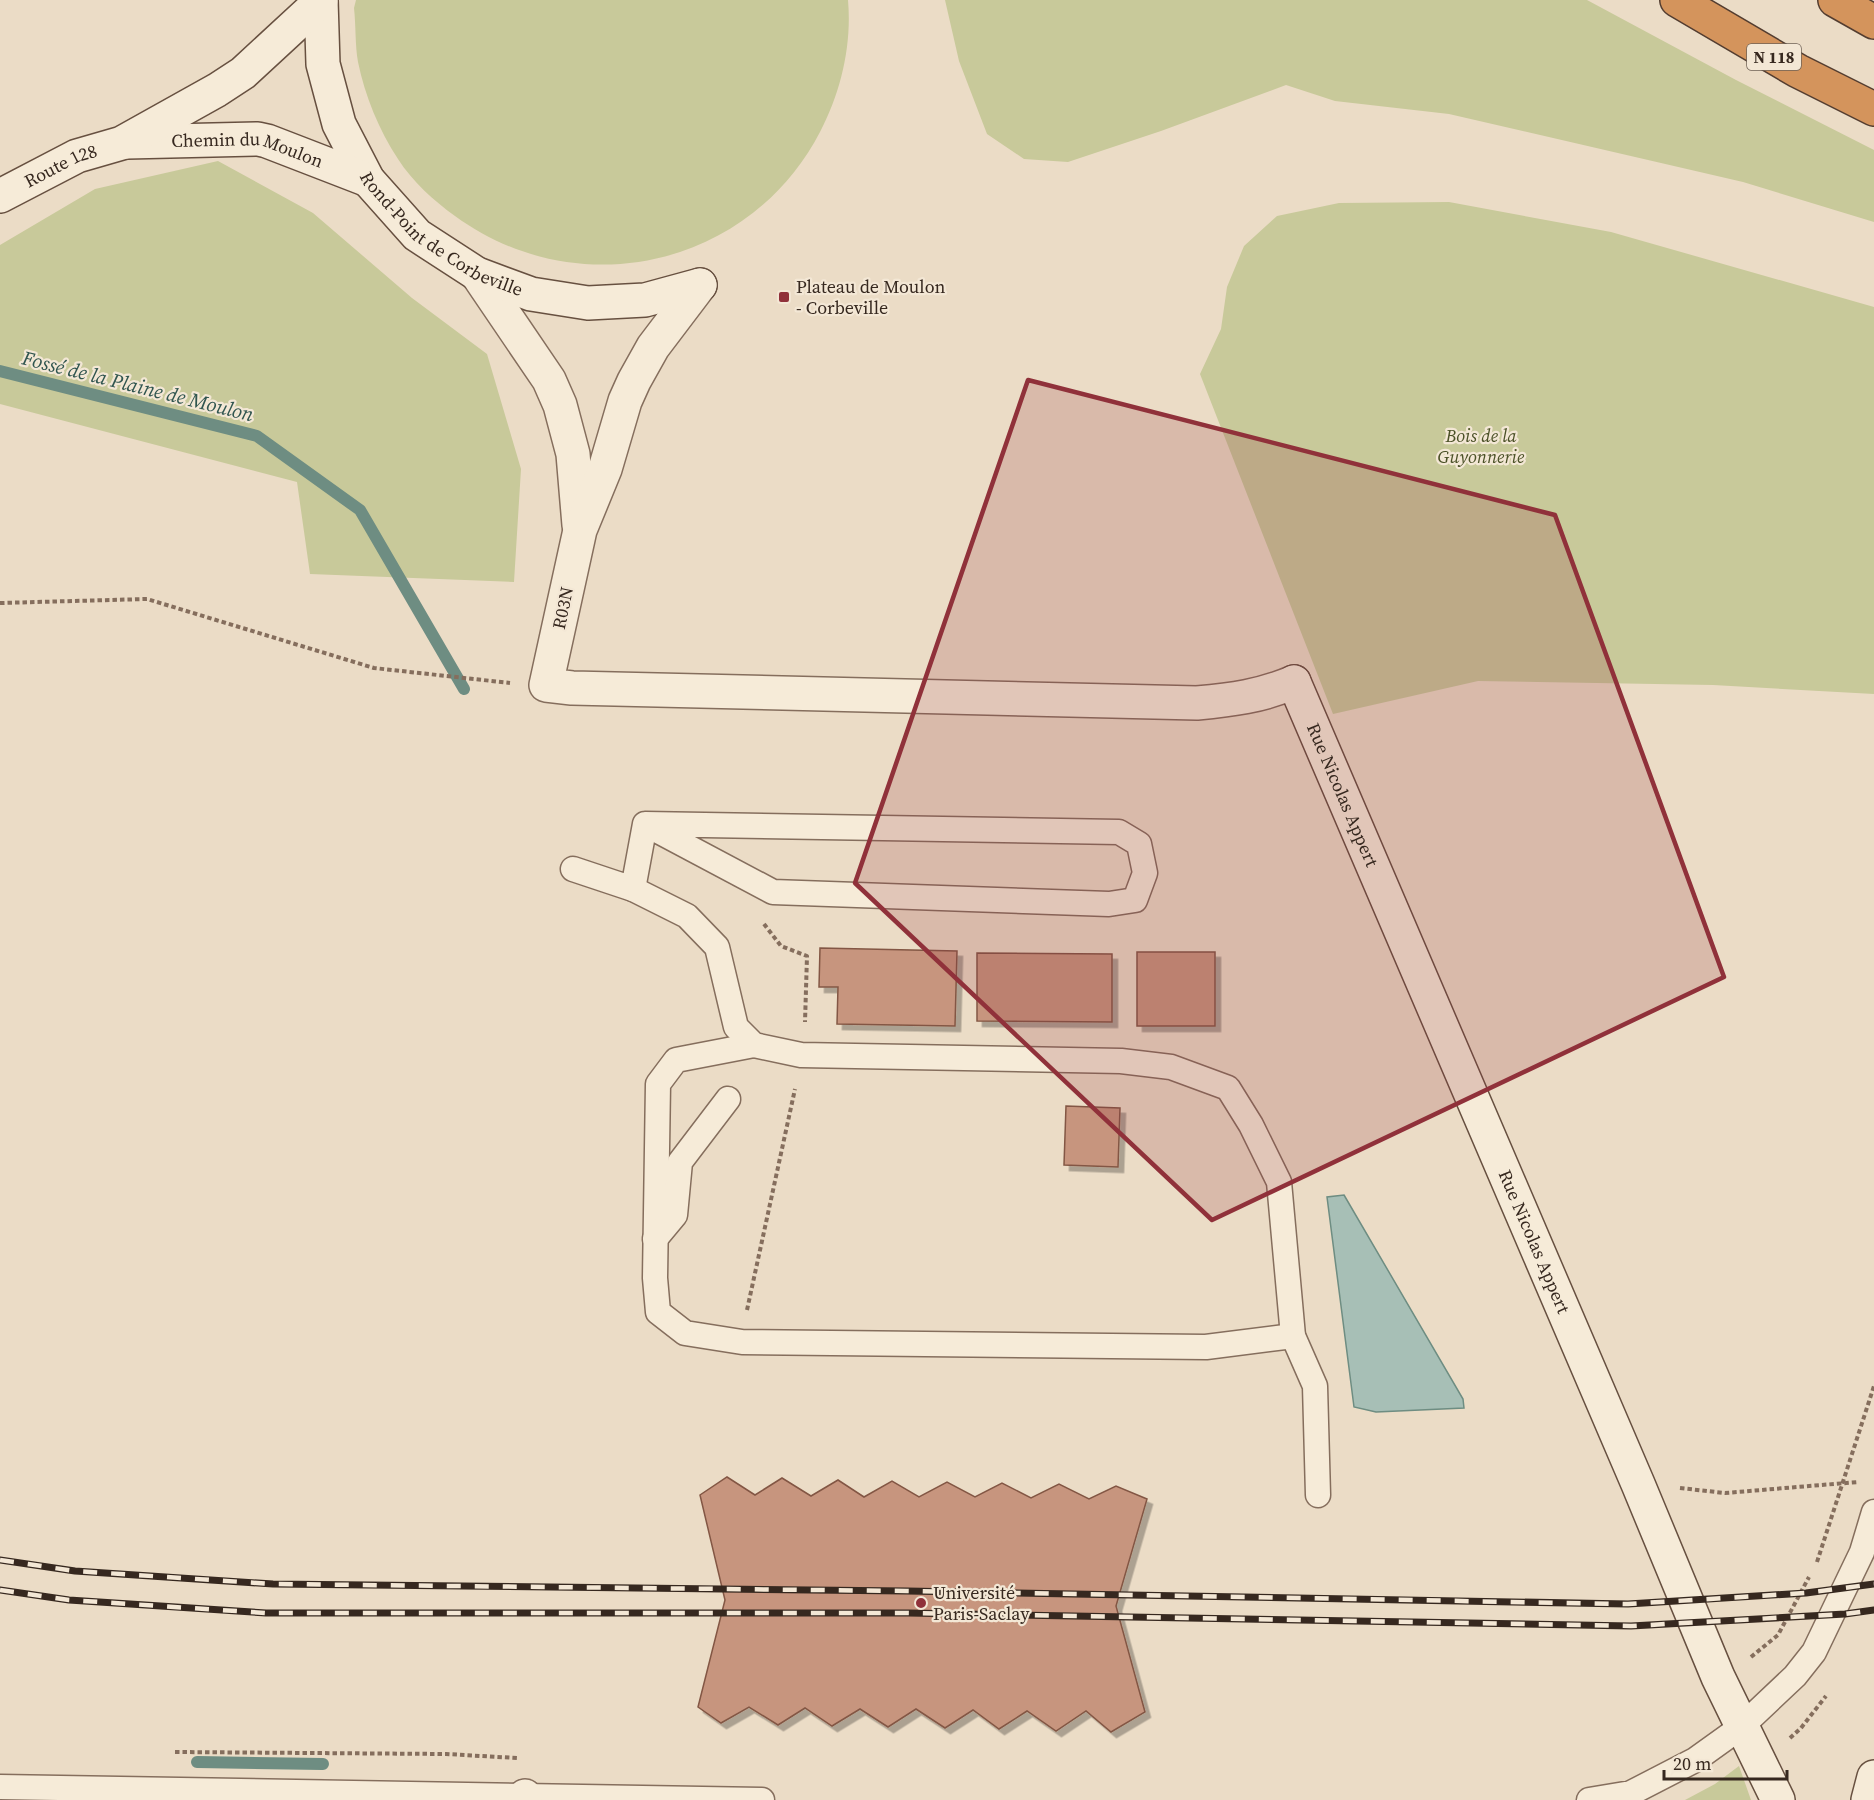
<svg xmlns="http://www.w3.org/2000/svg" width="1874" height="1800" font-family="'Source Serif 4',serif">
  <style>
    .green { fill: #c8c99a }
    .water { fill: #a7bfb6; stroke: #6e8d82; stroke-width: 1.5 }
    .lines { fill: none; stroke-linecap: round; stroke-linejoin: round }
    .stream { stroke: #6e8d82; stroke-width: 12 }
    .building { fill: #c7957e; stroke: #835744; stroke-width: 1.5; filter: url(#shadow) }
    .lane-casing { stroke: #856e5d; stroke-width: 27 }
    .street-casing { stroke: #856e5d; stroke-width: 36 }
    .secondary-casing { stroke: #675040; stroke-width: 36 }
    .highway-casing { stroke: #533d30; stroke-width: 36 }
    .path { stroke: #856e5d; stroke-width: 4; stroke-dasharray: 4.5 3; stroke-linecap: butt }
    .lane { stroke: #f6ebd8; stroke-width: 24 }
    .street { stroke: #f6ebd8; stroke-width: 33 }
    .secondary { stroke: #f6ebd8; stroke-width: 33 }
    .highway { stroke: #d4945c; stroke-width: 33 }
    .rail-casing { stroke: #36281f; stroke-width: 7 }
    .rail { stroke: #f3e7d5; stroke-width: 4.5; stroke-dasharray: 14; stroke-linecap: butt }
    .marked { fill: #90313a; fill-opacity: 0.2; stroke: #90313a; stroke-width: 4.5; stroke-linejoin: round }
    .poi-dot { fill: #90313a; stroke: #f3e7d5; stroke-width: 2 }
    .labels { text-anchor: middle; stroke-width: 4.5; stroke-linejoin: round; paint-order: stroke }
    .shield { fill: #f3e7d5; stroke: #6f6156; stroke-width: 1.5 }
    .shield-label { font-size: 16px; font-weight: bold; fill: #36281f }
    .street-label { font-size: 18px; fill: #36281f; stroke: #f3e7d5 }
    .poi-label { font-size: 18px; fill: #36281f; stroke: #f3e7d5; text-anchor: start }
    .park-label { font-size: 18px; font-style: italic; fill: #4b5127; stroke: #f3e7d5 }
    .water-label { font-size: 20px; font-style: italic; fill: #30554f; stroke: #f3e7d5 }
  </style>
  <defs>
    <filter id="shadow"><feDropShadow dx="5.5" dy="5.5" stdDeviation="0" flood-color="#0004"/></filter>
  </defs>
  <rect width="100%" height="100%" fill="#ebdcc6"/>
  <g class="green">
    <path d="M 356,0 L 848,0 C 852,45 841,92 820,132 C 750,267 578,306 455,216 C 434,201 412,181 398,159 C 379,130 365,96 358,62 C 355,45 356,26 354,8 Z"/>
    <path d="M 945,0 L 1587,0 L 1736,80 L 1874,150 L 1874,222 L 1743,182 L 1449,114 L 1335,101 L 1286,85 L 1161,131 L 1068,162 L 1024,159 L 987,134 L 959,61 Z"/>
    <path d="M 218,161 L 313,213 L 412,298 L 487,354 L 521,469 L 514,582 L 310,574 L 297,482 L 0,404 L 0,245 L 95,189 Z"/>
    <path d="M 1449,202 L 1611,232 L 1874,307 L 1874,694 L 1713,685 L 1478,681 L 1333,714 L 1200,374 L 1221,329 L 1227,287 L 1244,246 L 1277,216 L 1339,203 Z"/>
    <path d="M 1739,1766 L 1751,1800 L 1685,1800 L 1715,1784 Z"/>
  </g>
  <path class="water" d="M 1344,1195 L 1463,1399 L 1464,1408 L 1376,1412 L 1354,1407 L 1327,1197 Z"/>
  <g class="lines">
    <g class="stream">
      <path d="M 0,371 L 257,436 L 360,510 L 464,689"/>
      <path d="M 197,1762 L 323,1764"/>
    </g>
  </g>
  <g class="building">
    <path d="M 820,948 L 957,951 L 955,1026 L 837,1024 L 838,987 L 819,987 Z"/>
    <rect x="1137" y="952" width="78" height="74"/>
    <path d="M 977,953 L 1112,954 L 1112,1022 L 977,1021 Z"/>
    <path d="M 1066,1106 L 1120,1108 L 1118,1167 L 1064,1165 Z"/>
    <path d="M 727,1477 L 755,1495 L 782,1478 L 811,1496 L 838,1480 L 864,1497 L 892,1481 L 919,1497 L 947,1482 L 975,1497 L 1002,1483 L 1031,1498 L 1059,1484 L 1089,1499 L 1116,1486 L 1147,1499 L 1116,1606 L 1145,1712 L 1111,1732 L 1086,1711 L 1056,1731 L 1027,1711 L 999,1729 L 973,1710 L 945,1728 L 916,1709 L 888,1727 L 860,1709 L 832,1726 L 805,1708 L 778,1725 L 749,1707 L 721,1723 L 698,1707 L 725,1600 L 700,1495 Z"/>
  </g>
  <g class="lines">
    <defs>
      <g id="lane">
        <path d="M 573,869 L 633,889 L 645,824 L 1119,832 L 1139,844 L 1145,873 L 1135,900 L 1109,904 L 773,892 L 645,824"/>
        <path d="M 633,889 L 687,916 L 717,947 L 736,1027 L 754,1045 L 801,1055 L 1121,1061 L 1171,1067 L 1228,1088 L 1251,1125 L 1279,1182 L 1293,1336 L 1315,1386 L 1318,1495"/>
        <path d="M 754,1045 L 676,1060 L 658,1084 L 655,1278 L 658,1312 L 685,1333 L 742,1342 L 1206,1347 L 1293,1336"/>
        <path d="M 655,1239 L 675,1215 L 680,1162 L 728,1099"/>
        <path d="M 0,1787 L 762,1800"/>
        <path d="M 1589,1800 L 1631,1793 L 1695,1760 L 1741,1727 L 1795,1676 L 1814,1652 L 1862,1552 L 1874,1512"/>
      </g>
      <g id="street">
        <path d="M 477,274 L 549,380 L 560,405 L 573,454 L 579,525"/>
        <path d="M 700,285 L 653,347 L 634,381 L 625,401 L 605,469 L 580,530 L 546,685 L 572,688 L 1197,703 C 1231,700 1262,696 1294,682"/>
        <path d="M 524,1800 L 525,1796"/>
      </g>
      <g id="secondary">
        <path id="s1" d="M 321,0 L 323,64 L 339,124 L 368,180 L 417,235 L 477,274 L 531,294 L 588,303 L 645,300 L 700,285"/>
        <path id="s2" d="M 127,142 L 258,139 L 267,141 L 368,180"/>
        <path id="s3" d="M 0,196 L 77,156 L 122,143 L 217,90 L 243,73 L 321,1"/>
        <path id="s4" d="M 1294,682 L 1638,1484 L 1718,1677 L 1778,1800"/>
        <path d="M 1868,1800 L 1874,1777"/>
      </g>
      <g id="highway">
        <path d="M 1677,0 L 1798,71 L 1874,109"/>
        <path d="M 1835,0 L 1874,22"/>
      </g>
    </defs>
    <use href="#lane" class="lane-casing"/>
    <use href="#street" class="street-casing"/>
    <use href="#secondary" class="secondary-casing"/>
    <use href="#highway" class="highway-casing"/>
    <g class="path">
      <path d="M 0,603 L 147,599 L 374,668 L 510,683"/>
      <path d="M 764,924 L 781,946 L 807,956 L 805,1022"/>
      <path d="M 747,1310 L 795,1089"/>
      <path d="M 1680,1488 L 1725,1493 L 1858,1482"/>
      <path d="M 1817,1562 L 1874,1386"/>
      <path d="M 1751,1657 L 1778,1635 L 1809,1577"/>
      <path d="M 1790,1738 L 1801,1728 L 1826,1696"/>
      <path d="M 175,1752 L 446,1754 L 517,1758"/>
    </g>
    <use href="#lane" class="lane"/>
    <use href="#street" class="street"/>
    <use href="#secondary" class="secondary"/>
    <use href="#highway" class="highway"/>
    <defs>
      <g id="rail">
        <path d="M 0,1560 L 75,1571 L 273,1584 L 907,1591 L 1628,1604 L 1806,1593 L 1874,1584"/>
        <path d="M 0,1590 L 69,1600 L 266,1613 L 908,1613 L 1631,1626 L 1845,1614 L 1874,1610"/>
      </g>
    </defs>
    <use href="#rail" class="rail-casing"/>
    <use href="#rail" class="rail"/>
  </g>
  <path class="marked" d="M 1028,380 L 1555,515 L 1724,977 L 1212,1220 L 855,883 Z"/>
  <g class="poi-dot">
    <rect x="778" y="291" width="12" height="12" rx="3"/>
    <circle cx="921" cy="1603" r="6"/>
  </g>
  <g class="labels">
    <rect class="shield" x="1747" y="44" width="54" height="26" rx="4.5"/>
    <g class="shield-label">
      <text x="1774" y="63">N 118</text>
    </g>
    <g class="street-label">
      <text dy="6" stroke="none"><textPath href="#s2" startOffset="122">Chemin du Moulon</textPath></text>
      <text dy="6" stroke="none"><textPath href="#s3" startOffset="68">Route 128</textPath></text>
      <text dy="6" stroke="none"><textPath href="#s1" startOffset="282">Rond-Point de Corbeville</textPath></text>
      <text transform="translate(563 608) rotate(-78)" y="6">R03N</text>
      <text dy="6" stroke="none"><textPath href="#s4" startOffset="123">Rue Nicolas Appert</textPath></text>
      <text dy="6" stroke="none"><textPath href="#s4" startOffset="609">Rue Nicolas Appert</textPath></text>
    </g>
    <g class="poi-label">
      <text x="796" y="293">Plateau de Moulon<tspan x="796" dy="21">- Corbeville</tspan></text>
      <text x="933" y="1599">Université<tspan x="933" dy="21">Paris-Saclay</tspan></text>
    </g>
    <g class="park-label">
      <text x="1481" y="442">Bois de la<tspan x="1481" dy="21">Guyonnerie</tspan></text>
    </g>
    <g class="water-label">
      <text transform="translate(138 386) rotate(14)" y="7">Fossé de la Plaine de Moulon</text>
    </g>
  </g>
  <path d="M1664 1770v9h123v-9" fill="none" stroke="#36281f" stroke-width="3"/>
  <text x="1673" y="1770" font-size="18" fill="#36281f" stroke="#f3e7d5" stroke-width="4.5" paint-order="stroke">20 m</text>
</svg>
